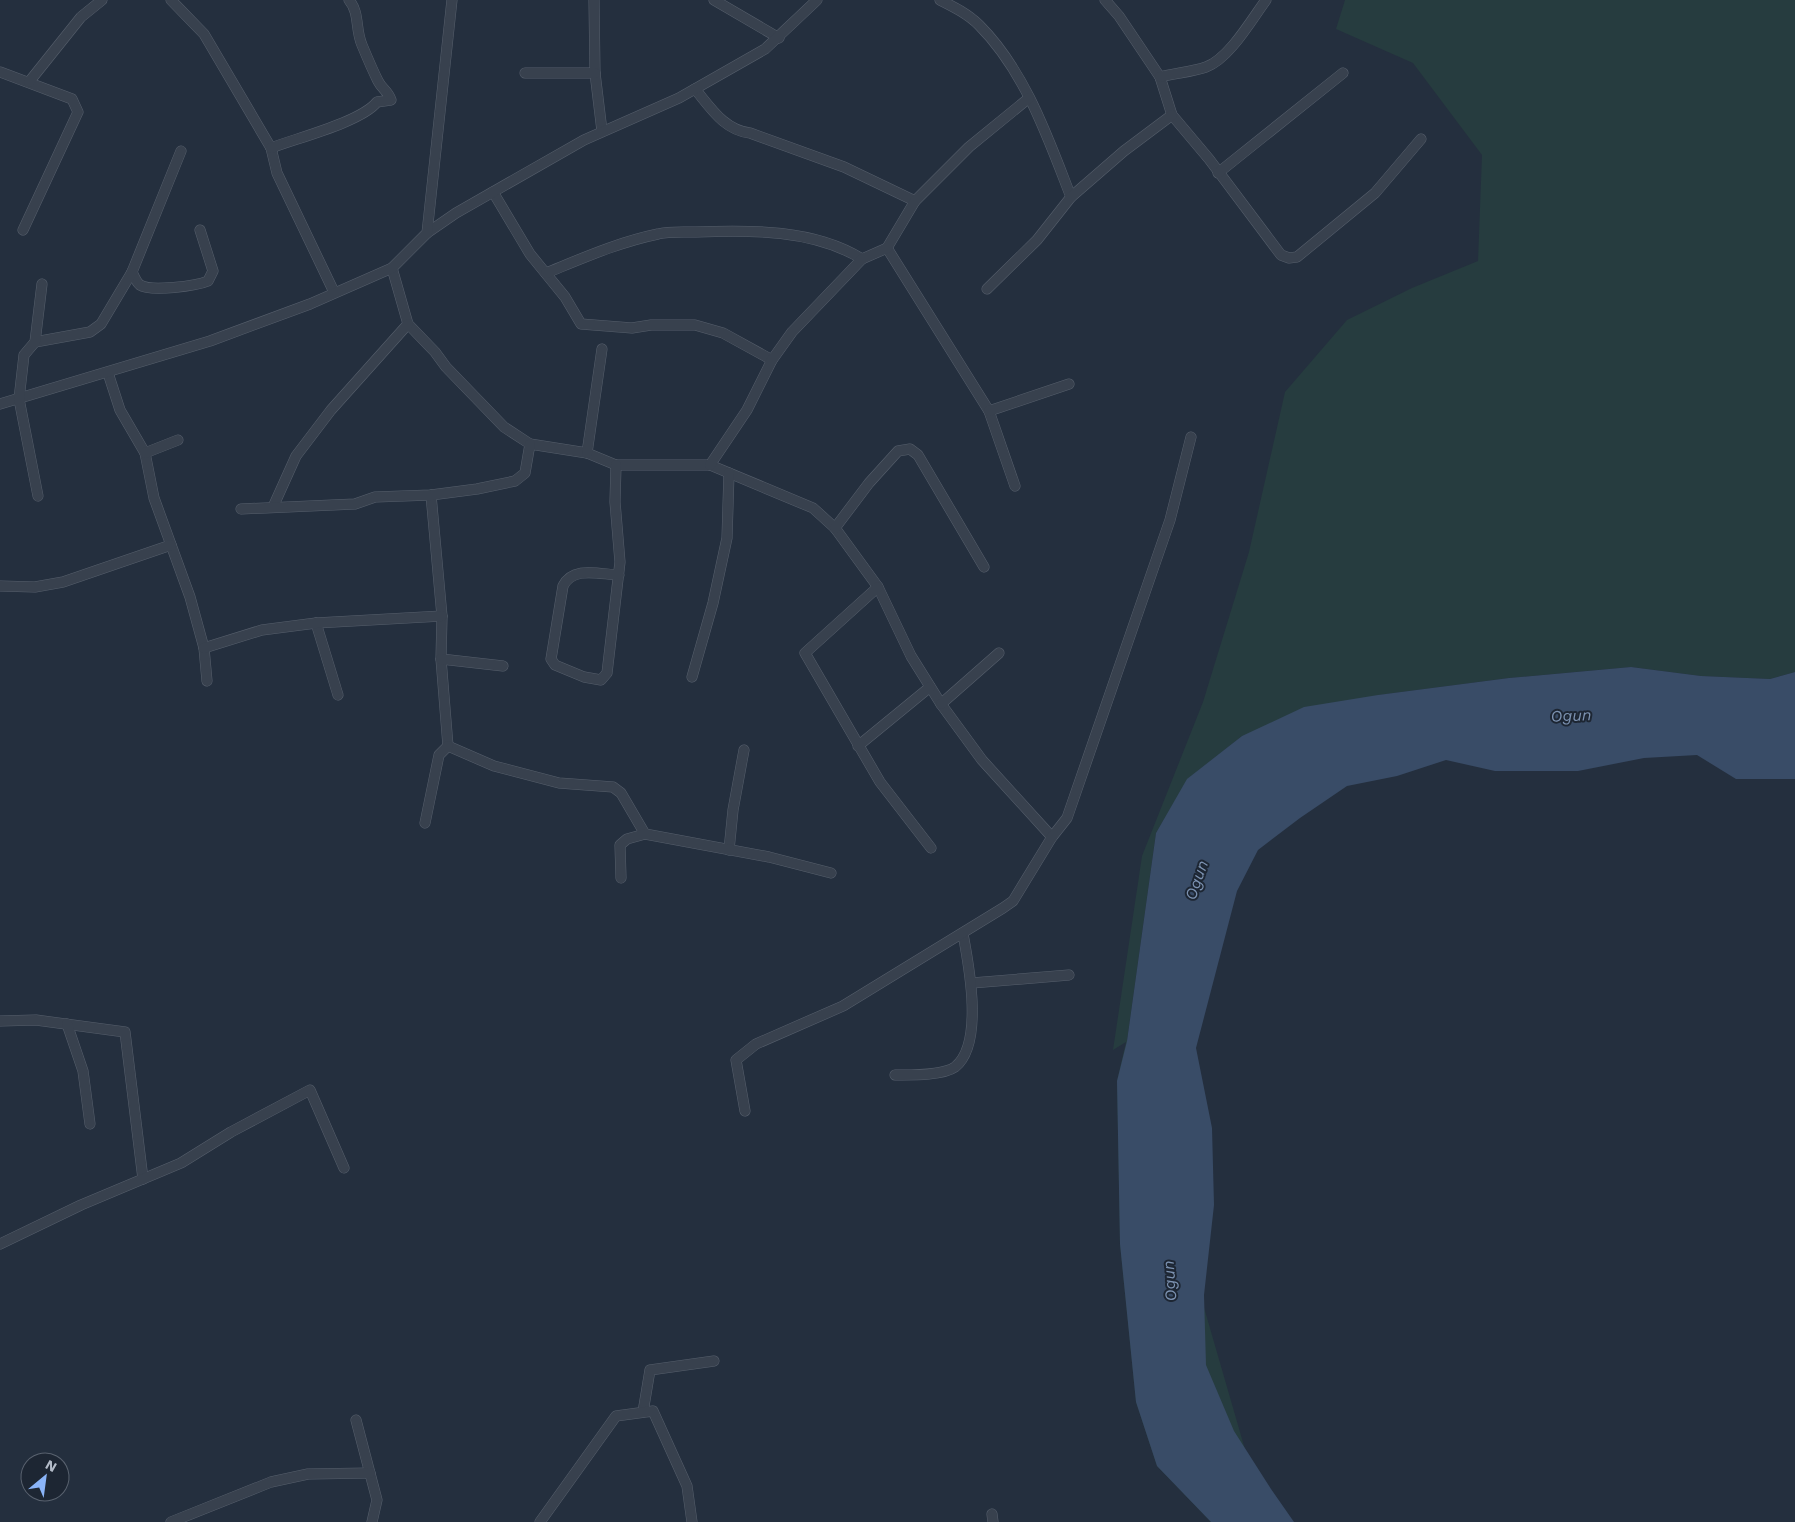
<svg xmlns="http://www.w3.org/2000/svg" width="1795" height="1522" font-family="'Work Sans',sans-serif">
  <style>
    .green { fill: #263c3f }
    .water { fill: #394c67 }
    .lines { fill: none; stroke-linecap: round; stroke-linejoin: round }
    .minor-casing { stroke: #565f6c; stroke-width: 11 }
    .minor { stroke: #38414e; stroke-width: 10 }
    .labels { text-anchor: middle; stroke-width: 4; stroke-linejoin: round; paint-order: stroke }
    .water-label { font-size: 16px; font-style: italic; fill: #7c92b1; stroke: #1d2633 }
  </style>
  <rect width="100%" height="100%" fill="#242f3e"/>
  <path class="green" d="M 1345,0 L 1795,0 L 1795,672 L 1770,679 L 1701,676 L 1631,667 L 1509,678 L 1379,695 L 1242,736 L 1188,779 L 1156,833 L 1127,1041 L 1266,1522 L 1211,1522 L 1157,1466 L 1136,1402 L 1120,1244 L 1117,1081 L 1126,1042 L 1113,1050 L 1142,856 L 1203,702 L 1249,552 L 1285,392 L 1347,320 L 1412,288 L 1478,261 L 1482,155 L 1413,63 L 1336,29 Z"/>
  <path class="water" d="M 1631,667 L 1701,676 L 1770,679 L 1795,672 L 1795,779 L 1736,779 L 1697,755 L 1644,758 L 1578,771 L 1495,771 L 1446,760 L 1397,776 L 1347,786 L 1300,818 L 1258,850 L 1237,891 L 1196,1048 L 1212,1128 L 1214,1205 L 1204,1295 L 1206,1365 L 1234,1431 L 1271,1489 L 1294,1522 L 1211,1522 L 1157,1466 L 1136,1402 L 1120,1244 L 1117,1081 L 1127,1041 L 1156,833 L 1187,779 L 1242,736 L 1304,707 L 1378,695 L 1509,678 Z"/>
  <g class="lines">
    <defs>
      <g id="minor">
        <path d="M 171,0 L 204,34 L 271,148 L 277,173 L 334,292"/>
        <path d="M 594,0 L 595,73 L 602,131"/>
        <path d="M 714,0 L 779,38"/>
        <path d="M 940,0 C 954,7 968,14 979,25 C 1025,71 1048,138 1071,197"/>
        <path d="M 1105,0 L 1119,16 L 1160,77 L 1172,115 L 1209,159 L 1281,255 L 1289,258 L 1297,257 L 1375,193 L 1421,139"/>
        <path d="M 0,72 L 72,99 L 78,112 L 23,230"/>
        <path d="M 525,73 L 595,73"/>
        <path d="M 1160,77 C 1175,73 1192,72 1206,67 C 1229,59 1252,19 1266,0"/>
        <path d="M 29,82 L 81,17 L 102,0"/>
        <path d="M 695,89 C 711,108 724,130 750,133 L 844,167 L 915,201"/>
        <path d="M 271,148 C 297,138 361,122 377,102 L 391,100 C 388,91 382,89 378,81 C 372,69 367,57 362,45 C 355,29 360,13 349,0"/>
        <path d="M 1218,173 L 1343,73"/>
        <path d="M 493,192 L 530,254 L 565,297 L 581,324 L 632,328 L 651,325 L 695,325 L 723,333 L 772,360"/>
        <path d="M 427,233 L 456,213 L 584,140 L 679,98 L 765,49 L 817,0"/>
        <path d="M 887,248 L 989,411 L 1015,486"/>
        <path d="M 392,268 L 408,324 L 435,352 L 446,367 L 504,427 L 530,444 L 587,453 L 616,465 L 710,465 L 813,508 L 835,528 L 878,587 L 911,656 L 941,704 L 982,760 L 1052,837"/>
        <path d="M 132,272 C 134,276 136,282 140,285 C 151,292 196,286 208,281 L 213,271 L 200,230"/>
        <path d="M 546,273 C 583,258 619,242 658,234 C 669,231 683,232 696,232 C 750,230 814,229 862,259"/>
        <path d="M 987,289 L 1037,240 L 1071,197 L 1124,151 L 1172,115"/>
        <path d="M 35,342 L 90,332 L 101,324 L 132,272 L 181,151"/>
        <path d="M 108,373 L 120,410 L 145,453 L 154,498 L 190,597 L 204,648 L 207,681"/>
        <path d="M 0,404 L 210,341 L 310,304 L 392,268 L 427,233 L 452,0"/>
        <path d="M 989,411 L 1069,384"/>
        <path d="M 145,453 L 178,440"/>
        <path d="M 587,453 L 602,349"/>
        <path d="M 616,465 L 615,502 L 620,562 L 607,673 L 601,680 L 584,677 L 555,665 L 551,659 L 563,586 C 573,566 598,574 619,575"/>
        <path d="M 710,465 L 747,410 L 772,360 L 792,332 L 862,259 L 887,248 L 915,201 L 969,147 L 1029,98"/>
        <path d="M 431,495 L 442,616 L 441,659 L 448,746"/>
        <path d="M 38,496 L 19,399 L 24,355 L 35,342 L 42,284"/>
        <path d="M 273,507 L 296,456 L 331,410 L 408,324"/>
        <path d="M 241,509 L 355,504 L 375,497 L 431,495 L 477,489 L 515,481 L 525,473 L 530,444"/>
        <path d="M 835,528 L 869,483 L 898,451 L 910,449 L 918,455 L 984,567"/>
        <path d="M 0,586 L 35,587 L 63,582 L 171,545"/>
        <path d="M 878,587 L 805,653 L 880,782 L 931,848"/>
        <path d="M 316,623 L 338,695"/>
        <path d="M 204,648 L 262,630 L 316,623 L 442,616"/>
        <path d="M 441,659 L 503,666"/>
        <path d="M 692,677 L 713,603 L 727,538 L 729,473"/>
        <path d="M 941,704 L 999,653"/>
        <path d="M 448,746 L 494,766 L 559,783 L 613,787 L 621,793 L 645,834"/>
        <path d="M 858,746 L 930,687"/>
        <path d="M 425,823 L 439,755 L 448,746"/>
        <path d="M 729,850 L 733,810 L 744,750"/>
        <path d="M 621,878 L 620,845 L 627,839 L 645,834 L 769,857 L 831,873"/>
        <path d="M 972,983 L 1069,975"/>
        <path d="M 0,1021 L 36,1020 L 125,1032 L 143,1179"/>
        <path d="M 67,1024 L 83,1071 L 90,1124"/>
        <path d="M 895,1075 C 910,1075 942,1076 955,1067 C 984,1044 969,966 963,934"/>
        <path d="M 745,1111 L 736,1060 L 756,1044 L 843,1006 L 1003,908 L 1013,901 L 1052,837 L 1067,818 L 1170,520 L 1191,437"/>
        <path d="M 0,1244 L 81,1205 L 181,1163 L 231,1132 L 310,1090 L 344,1168"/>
        <path d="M 643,1412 L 650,1370 L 714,1361"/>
        <path d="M 356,1420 L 377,1500 L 372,1522"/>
        <path d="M 992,1514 L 993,1522"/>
        <path d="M 171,1522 L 271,1482 L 308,1474 L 370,1473"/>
        <path d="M 540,1522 L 616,1416 L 653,1411 L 687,1486 L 692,1522"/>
      </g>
    </defs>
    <use href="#minor" class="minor-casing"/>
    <use href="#minor" class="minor"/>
  </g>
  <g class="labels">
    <g class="water-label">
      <text transform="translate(1571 715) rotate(-2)" y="6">Ogun</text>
      <text transform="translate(1196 880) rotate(-71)" y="6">Ogun</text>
      <text transform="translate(1169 1281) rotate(-94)" y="6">Ogun</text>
    </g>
  </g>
  <g transform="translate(45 1477) rotate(29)"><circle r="24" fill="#1d2633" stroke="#59626f"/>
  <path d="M0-4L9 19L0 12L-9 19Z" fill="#8ab4f8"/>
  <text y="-8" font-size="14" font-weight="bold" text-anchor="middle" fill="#b4bcc9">N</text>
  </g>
</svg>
